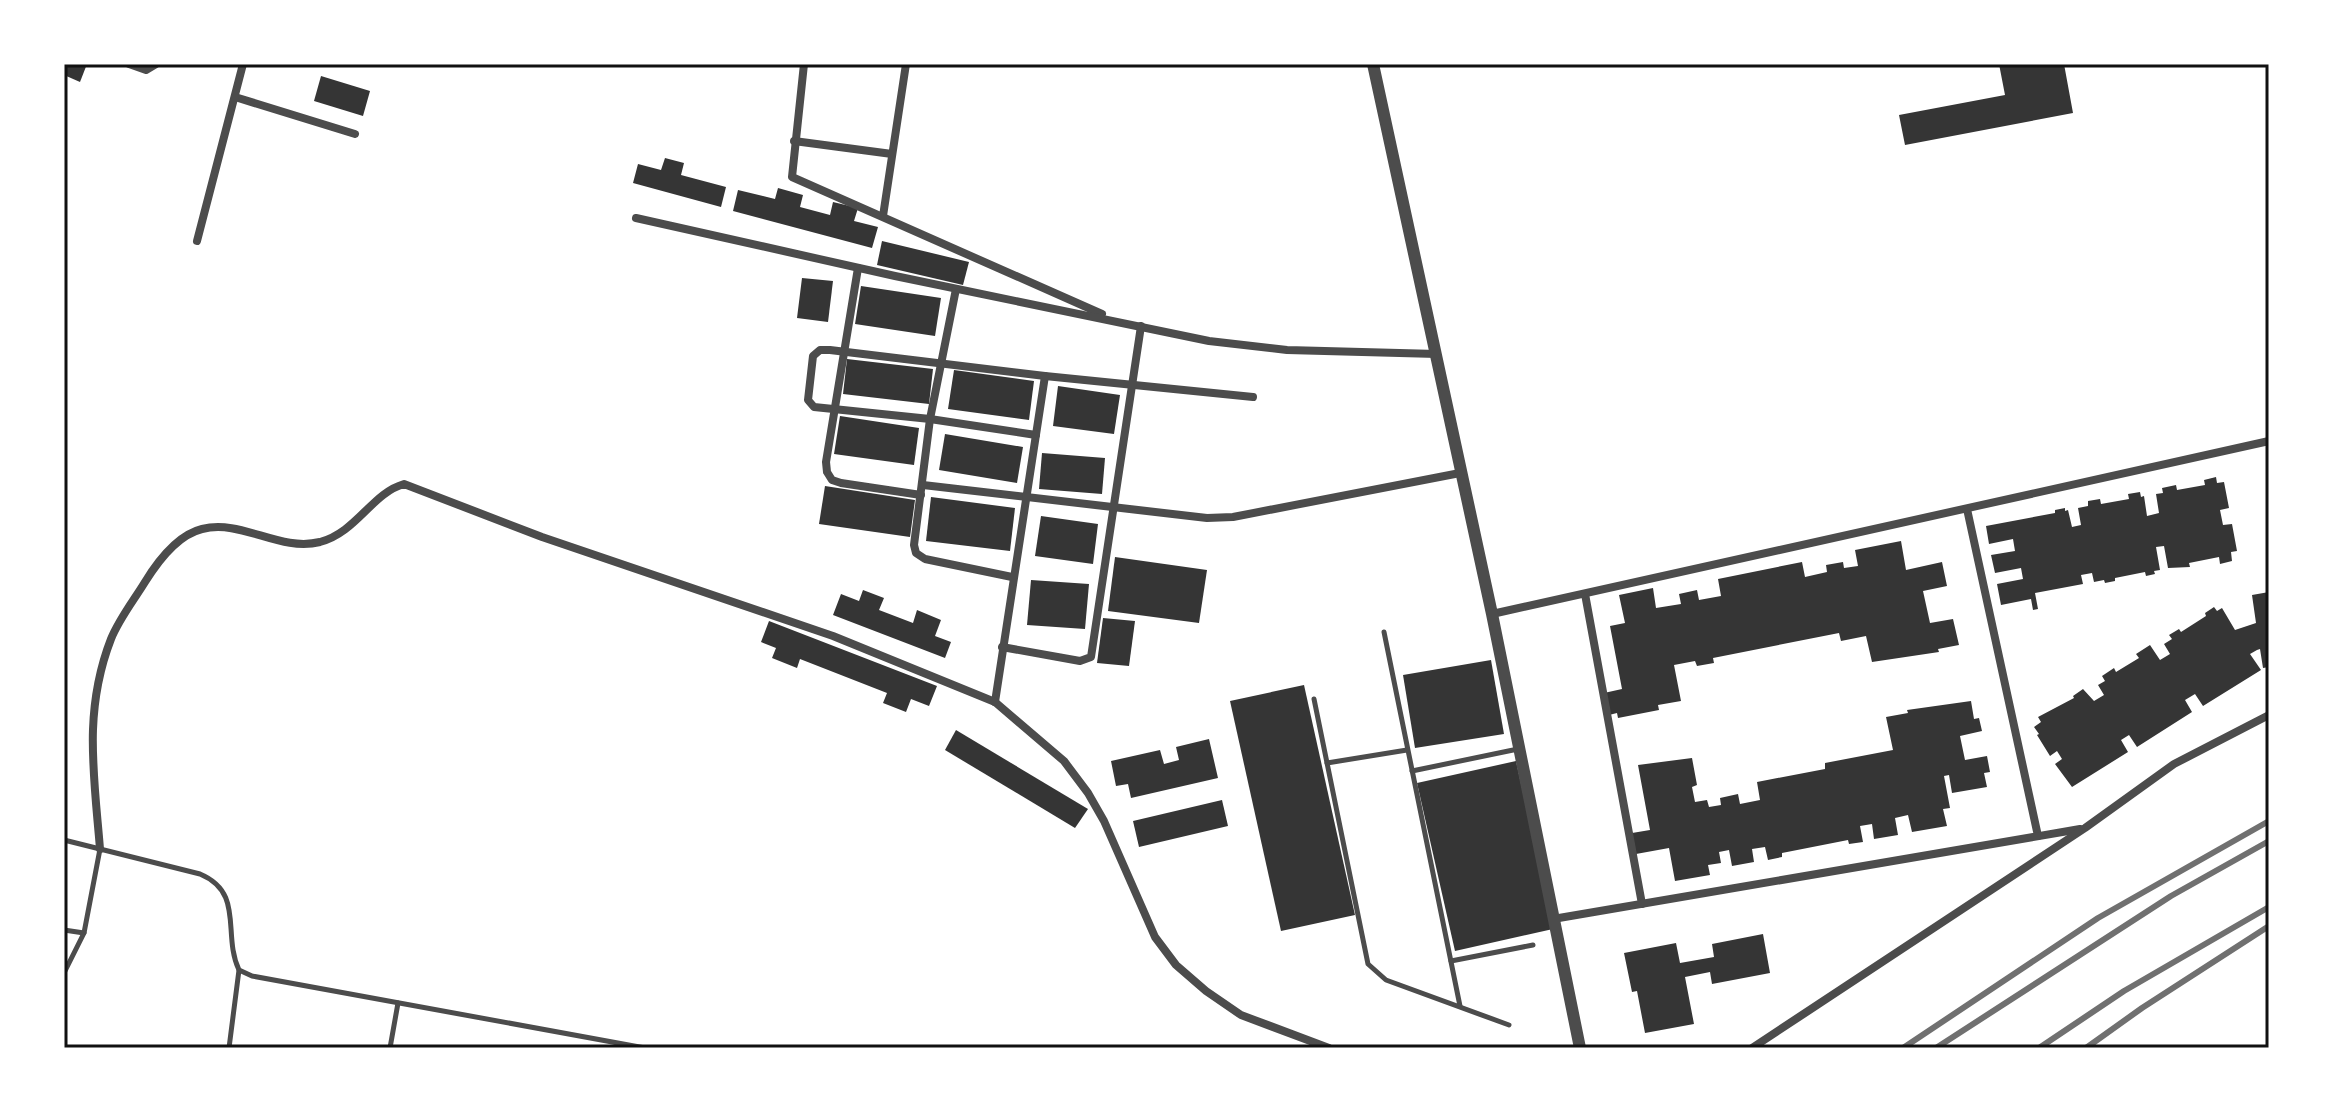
<svg xmlns="http://www.w3.org/2000/svg" width="2333" height="1112" font-family="'DejaVu Sans',sans-serif">
  <style>
    .building { fill: #353535 }
    .lines { fill: none; stroke-linecap: round; stroke-linejoin: round }
    .service { stroke: #4c4c4c; stroke-width: 5 }
    .minor { stroke: #4c4c4c; stroke-width: 8 }
    .tertiary { stroke: #4c4c4c; stroke-width: 12 }
    .rail { stroke: #707070; stroke-width: 6 }
    .neatline { fill: none; stroke: #111; stroke-width: 3 }
  </style>
  <rect width="100%" height="100%" fill="#fff"/>
  <g class="building">
    <path d="M 64,64 L 87,64 L 80,82 L 64,75 Z"/>
    <path d="M 1999,64 L 2064,64 L 2073,113 L 1905,145 L 1899,115 L 2005,95 Z"/>
    <path d="M 321,76 L 370,91 L 363,116 L 314,101 Z"/>
    <path d="M 665,158 L 684,163 L 681,175 L 726,187 L 721,207 L 633,183 L 638,164 L 661,170 Z"/>
    <path d="M 778,188 L 803,195 L 800,207 L 830,215 L 833,202 L 858,208 L 854,221 L 878,227 L 872,248 L 733,211 L 738,190 L 775,199 Z"/>
    <path d="M 882,241 L 969,262 L 963,285 L 877,265 Z"/>
    <path d="M 802,278 L 833,281 L 828,322 L 797,318 Z"/>
    <path d="M 861,286 L 941,298 L 935,336 L 855,324 Z"/>
    <path d="M 847,359 L 933,369 L 929,404 L 843,394 Z"/>
    <path d="M 954,370 L 1034,381 L 1029,420 L 948,409 Z"/>
    <path d="M 1058,386 L 1120,395 L 1114,434 L 1053,426 Z"/>
    <path d="M 840,416 L 919,428 L 914,465 L 834,454 Z"/>
    <path d="M 945,434 L 1023,447 L 1017,483 L 939,470 Z"/>
    <path d="M 1042,453 L 1105,458 L 1102,494 L 1039,489 Z"/>
    <path d="M 2216,477 L 2217,483 L 2224,482 L 2229,508 L 2220,510 L 2223,525 L 2232,524 L 2237,551 L 2231,552 L 2232,561 L 2220,564 L 2219,557 L 2189,563 L 2190,567 L 2168,568 L 2164,546 L 2156,547 L 2160,570 L 2154,571 L 2155,574 L 2146,576 L 2145,572 L 2115,578 L 2115,581 L 2105,583 L 2104,580 L 2094,582 L 2092,573 L 2081,575 L 2083,584 L 2035,593 L 2038,609 L 2033,610 L 2031,599 L 2001,605 L 1997,584 L 2023,579 L 2021,568 L 1995,573 L 1991,555 L 2015,551 L 2013,539 L 1989,544 L 1986,526 L 2055,513 L 2055,510 L 2065,508 L 2065,511 L 2068,510 L 2072,527 L 2081,525 L 2078,508 L 2088,506 L 2088,501 L 2100,499 L 2101,504 L 2129,499 L 2128,494 L 2140,492 L 2141,497 L 2144,496 L 2147,516 L 2159,513 L 2156,494 L 2163,493 L 2162,488 L 2176,485 L 2177,490 L 2205,485 L 2204,480 Z"/>
    <path d="M 825,486 L 915,500 L 910,537 L 819,524 Z"/>
    <path d="M 931,497 L 1015,508 L 1010,551 L 926,541 Z"/>
    <path d="M 1041,516 L 1098,524 L 1093,564 L 1035,556 Z"/>
    <path d="M 1901,541 L 1906,570 L 1942,562 L 1947,586 L 1923,591 L 1930,623 L 1953,619 L 1959,645 L 1938,649 L 1939,652 L 1872,662 L 1866,636 L 1841,641 L 1839,633 L 1713,658 L 1714,663 L 1697,666 L 1695,661 L 1674,665 L 1681,701 L 1658,705 L 1659,710 L 1618,718 L 1617,713 L 1609,715 L 1604,693 L 1622,689 L 1610,626 L 1625,623 L 1619,595 L 1653,588 L 1656,608 L 1681,604 L 1679,594 L 1697,590 L 1699,600 L 1721,596 L 1718,579 L 1802,562 L 1805,577 L 1827,572 L 1826,565 L 1843,562 L 1844,568 L 1858,566 L 1855,550 Z"/>
    <path d="M 1115,557 L 1207,570 L 1199,623 L 1108,611 Z"/>
    <path d="M 1031,580 L 1089,584 L 1085,629 L 1027,625 Z"/>
    <path d="M 863,590 L 884,598 L 879,610 L 913,623 L 917,610 L 941,620 L 935,636 L 951,642 L 945,658 L 833,615 L 841,594 L 859,601 Z"/>
    <path d="M 2269,592 L 2269,667 L 2263,668 L 2260,649 L 2257,650 L 2250,654 L 2261,670 L 2203,706 L 2195,694 L 2185,700 L 2192,712 L 2137,747 L 2129,735 L 2121,740 L 2128,752 L 2072,787 L 2055,764 L 2062,759 L 2057,751 L 2050,756 L 2037,735 L 2039,734 L 2034,727 L 2041,722 L 2038,717 L 2074,698 L 2073,696 L 2083,689 L 2094,701 L 2104,695 L 2098,685 L 2105,681 L 2102,676 L 2114,668 L 2116,672 L 2139,658 L 2136,654 L 2150,645 L 2160,660 L 2170,654 L 2164,644 L 2172,639 L 2169,635 L 2179,629 L 2181,632 L 2206,616 L 2205,613 L 2214,607 L 2217,611 L 2222,608 L 2235,630 L 2256,623 L 2252,595 Z"/>
    <path d="M 1103,618 L 1135,621 L 1129,666 L 1097,663 Z"/>
    <path d="M 769,621 L 937,686 L 929,706 L 911,699 L 906,712 L 883,703 L 887,693 L 800,659 L 797,668 L 772,658 L 776,648 L 761,642 Z"/>
    <path d="M 1491,660 L 1504,734 L 1415,748 L 1403,675 Z"/>
    <path d="M 1304,685 L 1355,915 L 1281,931 L 1230,701 Z"/>
    <path d="M 1971,701 L 1974,719 L 1979,718 L 1982,731 L 1960,736 L 1965,760 L 1987,756 L 1990,772 L 1984,773 L 1987,787 L 1952,793 L 1949,775 L 1944,776 L 1950,808 L 1943,809 L 1947,826 L 1912,832 L 1908,815 L 1895,818 L 1898,835 L 1874,839 L 1872,824 L 1860,826 L 1863,842 L 1849,844 L 1848,840 L 1782,853 L 1782,857 L 1768,860 L 1765,847 L 1752,849 L 1754,862 L 1732,866 L 1729,850 L 1719,852 L 1721,863 L 1708,865 L 1710,875 L 1675,881 L 1669,848 L 1636,854 L 1632,833 L 1650,830 L 1638,765 L 1692,758 L 1697,785 L 1692,787 L 1695,802 L 1707,800 L 1709,807 L 1721,805 L 1720,798 L 1738,794 L 1740,804 L 1760,800 L 1757,782 L 1825,769 L 1825,763 L 1893,750 L 1886,717 L 1908,713 L 1907,710 Z"/>
    <path d="M 956,730 L 1088,809 L 1075,828 L 945,750 Z"/>
    <path d="M 1209,739 L 1218,778 L 1131,798 L 1128,784 L 1116,786 L 1111,761 L 1160,750 L 1164,764 L 1179,760 L 1176,747 Z"/>
    <path d="M 1516,761 L 1553,929 L 1455,951 L 1417,783 Z"/>
    <path d="M 1222,800 L 1228,826 L 1139,847 L 1133,821 Z"/>
    <path d="M 1763,934 L 1770,973 L 1712,984 L 1710,972 L 1685,977 L 1694,1024 L 1645,1033 L 1637,991 L 1632,992 L 1624,953 L 1676,943 L 1680,963 L 1714,957 L 1712,944 Z"/>
  </g>
  <g class="lines">
    <g class="service">
      <path d="M 1384,632 L 1460,1006"/>
      <path d="M 1314,699 L 1368,964 L 1386,980 L 1509,1025"/>
      <path d="M 1327,763 L 1407,750"/>
      <path d="M 1412,771 L 1518,749"/>
      <path d="M 64,840 L 200,874 C 245,893 222,934 239,970 L 252,976 L 645,1048"/>
      <path d="M 64,930 L 84,933"/>
      <path d="M 1451,961 L 1533,945"/>
      <path d="M 64,973 L 84,933 L 100,849"/>
      <path d="M 229,1048 L 239,970"/>
      <path d="M 390,1048 L 398,1003"/>
    </g>
    <g class="minor">
      <path d="M 129,64 L 146,70 L 156,64"/>
      <path d="M 804,64 L 792,177 L 1102,314"/>
      <path d="M 235,97 L 355,134"/>
      <path d="M 794,141 L 892,154"/>
      <path d="M 883,216 L 906,64"/>
      <path d="M 636,218 L 895,276 L 1209,341 L 1287,350 L 1437,354"/>
      <path d="M 197,241 L 243,64"/>
      <path d="M 858,268 L 826,462 L 827,472 L 832,480 L 841,483 L 921,495"/>
      <path d="M 956,289 L 930,419 L 914,545 L 916,553 L 925,559 L 1012,577"/>
      <path d="M 1036,435 L 930,419 L 814,407 L 808,400 L 813,356 L 820,350 L 830,350 L 1045,376 L 1253,397"/>
      <path d="M 923,485 L 1207,518 L 1233,517 L 1460,473"/>
      <path d="M 1967,509 L 2038,836"/>
      <path d="M 1585,594 L 1642,904"/>
      <path d="M 1492,614 L 2269,441"/>
      <path d="M 1002,647 L 1080,661 L 1091,657 L 1141,326"/>
      <path d="M 995,702 L 1045,376"/>
      <path d="M 100,849 C 94,775 83,711 111,639 C 119,619 134,600 145,582 C 158,561 177,535 202,529 C 242,519 279,552 320,542 C 357,532 372,493 404,484 L 542,537 L 833,636 L 995,702 L 1064,761 L 1088,793 L 1104,821 L 1155,937 L 1176,965 L 1206,991 L 1241,1015 L 1329,1048"/>
      <path d="M 1553,919 L 2080,829"/>
      <path d="M 1752,1048 L 2085,828 L 2174,764 L 2269,715"/>
    </g>
    <path class="tertiary" d="M 1373,64 L 1492,614 L 1580,1048"/>
    <g class="rail">
      <path d="M 1903,1048 L 2098,918 L 2269,821"/>
      <path d="M 1936,1048 L 2171,896 L 2269,841"/>
      <path d="M 2039,1048 L 2124,991 L 2269,907"/>
      <path d="M 2086,1048 L 2142,1008 L 2269,926"/>
    </g>
  </g>
  <rect width="2333" height="1112" fill="none" stroke="#ffffff" stroke-width="132"/>
  <rect x="66" y="66" width="2201" height="980" class="neatline"/>
</svg>
